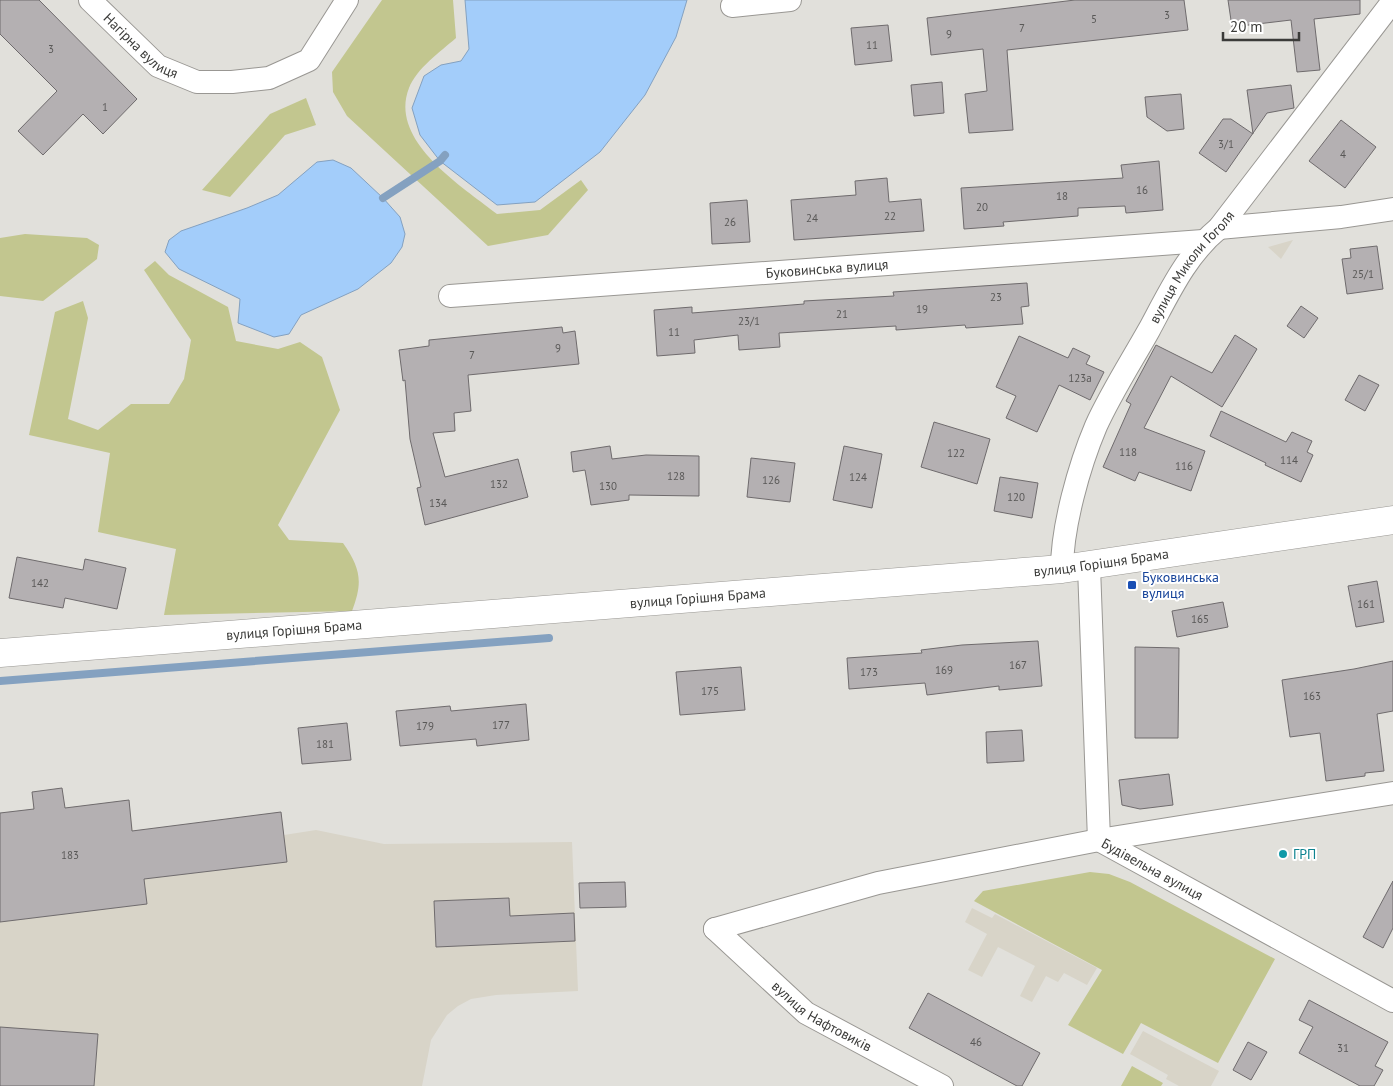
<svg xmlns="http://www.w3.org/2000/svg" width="1393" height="1086" font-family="'PT Sans',sans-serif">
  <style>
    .built { fill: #d8d4c8 }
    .green { fill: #c2c68f }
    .water { fill: #a3cdfa; stroke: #84a1c0 }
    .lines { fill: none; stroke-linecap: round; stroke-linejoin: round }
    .stream { stroke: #84a1c0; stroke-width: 8 }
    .building { fill: #b4b0b2; stroke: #6f6b6d }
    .minor-casing { stroke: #999793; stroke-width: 24 }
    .tertiary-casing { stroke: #999793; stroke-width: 29 }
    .minor { stroke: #fff; stroke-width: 22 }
    .tertiary { stroke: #fff; stroke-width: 28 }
    .transit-dot { fill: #1a4fb4; stroke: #fff; stroke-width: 2 }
    .culture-dot { fill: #0f9aa8; stroke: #fff; stroke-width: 2 }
    .labels { text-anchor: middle; stroke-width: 4; stroke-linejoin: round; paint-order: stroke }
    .number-label { font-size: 11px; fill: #595857 }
    .street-label { font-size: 14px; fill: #3b3b39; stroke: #fff }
    .transit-label { font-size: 14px; fill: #164399; stroke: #fff; text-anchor: start }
    .culture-label { font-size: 14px; fill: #0d838f; stroke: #fff; text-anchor: start }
  </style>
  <rect width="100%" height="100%" fill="#e1e0db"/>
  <g class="built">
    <path d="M 1293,240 L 1281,259 L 1268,247 Z"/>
    <path d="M 62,788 L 65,808 L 129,800 L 133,831 L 281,812 L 284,835 L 316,830 L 384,844 L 572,842 L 578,991 L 496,995 L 471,999 L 458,1006 L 447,1015 L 431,1040 L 422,1086 L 0,1086 L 0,813 L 33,809 L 32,792 Z"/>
    <path d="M 972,908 L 992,918 L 995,914 L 1097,968 L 1087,985 L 1064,973 L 1058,982 L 1046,976 L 1032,1002 L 1020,996 L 1035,966 L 998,947 L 982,977 L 968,970 L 987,934 L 965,922 Z"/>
    <path d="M 1143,1031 L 1219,1071 L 1211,1086 L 1179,1086 L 1166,1079 L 1168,1075 L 1130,1054 Z"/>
  </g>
  <g class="green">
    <path d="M 382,0 L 453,0 L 456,38 C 440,52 417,68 409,88 C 388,141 463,187 497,214 L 540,210 L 581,180 L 588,190 L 548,235 L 488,246 L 347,116 L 333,92 L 332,72 Z"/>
    <path d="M 306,98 L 316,125 L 285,135 L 230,197 L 202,190 L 270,114 Z"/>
    <path d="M 25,234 L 87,238 L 99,245 L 97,259 L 43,301 L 0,296 L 0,238 Z"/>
    <path d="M 155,261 L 169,275 L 228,307 L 236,341 L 278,349 L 300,342 L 322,357 L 340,410 L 278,525 L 289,540 L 343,543 C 361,569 363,582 352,611 L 164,615 L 176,549 L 98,532 L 110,453 L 29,435 L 55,312 L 83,301 L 88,318 L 68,419 L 98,430 L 131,404 L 169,404 L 184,379 L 191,340 L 144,270 Z"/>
    <path d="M 1090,872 L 1109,874 L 1130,882 L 1275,959 L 1218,1063 L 1141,1023 L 1123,1054 L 1068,1025 L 1102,970 L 974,901 L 983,891 Z"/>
    <path d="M 1132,1066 L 1163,1083 L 1161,1086 L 1121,1086 Z"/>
  </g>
  <g class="water">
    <path d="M 465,0 L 687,0 L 676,37 L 645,95 L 600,152 L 535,202 L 497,205 L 440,161 L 420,135 L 412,108 L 424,76 L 441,65 L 461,61 L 469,49 Z"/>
    <path d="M 333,160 L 351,168 L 383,198 L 400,217 L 405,234 L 402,247 L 391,263 L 358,289 L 301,315 L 289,334 L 274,337 L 238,323 L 240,299 L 179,269 L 165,252 L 169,240 L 181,231 L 247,208 L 278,195 L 317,162 Z"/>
  </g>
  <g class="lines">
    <g class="stream">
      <path d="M 383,198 L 440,161 L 445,155"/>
      <path d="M 0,681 L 549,638"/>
    </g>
  </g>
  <g class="building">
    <path d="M 0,0 L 39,0 L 137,99 L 103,134 L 83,114 L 43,155 L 18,131 L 57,91 L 0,34 Z"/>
    <path d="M 1075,0 L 1184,0 L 1188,30 L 1007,50 L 1013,130 L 969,133 L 965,94 L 987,91 L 983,49 L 931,55 L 927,18 Z"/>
    <path d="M 1228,0 L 1360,0 L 1360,14 L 1314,19 L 1320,70 L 1297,72 L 1291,20 L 1232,27 Z"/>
    <path d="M 888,25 L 892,61 L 855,65 L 851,28 Z"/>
    <path d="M 942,82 L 944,113 L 914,116 L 911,85 Z"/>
    <path d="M 1291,85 L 1294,108 L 1267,113 L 1226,172 L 1199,153 L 1223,119 L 1231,119 L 1253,134 L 1247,90 Z"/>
    <path d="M 1181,94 L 1184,129 L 1167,131 L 1147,117 L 1145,97 Z"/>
    <path d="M 1341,120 L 1376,147 L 1345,188 L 1309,161 Z"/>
    <path d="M 1159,161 L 1163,210 L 1126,213 L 1125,206 L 1078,208 L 1078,216 L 1003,222 L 1004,226 L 964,229 L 961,188 L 1123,178 L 1121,165 Z"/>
    <path d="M 887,178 L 889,202 L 921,199 L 924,231 L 794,240 L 791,200 L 856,195 L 855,181 Z"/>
    <path d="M 747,200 L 750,242 L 712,244 L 710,203 Z"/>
    <path d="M 1377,246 L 1383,289 L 1347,294 L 1342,259 L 1351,258 L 1350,249 Z"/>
    <path d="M 1027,283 L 1029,306 L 1021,307 L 1023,324 L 966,328 L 965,325 L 896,330 L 896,326 L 779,333 L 780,347 L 739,350 L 738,335 L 694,340 L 695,353 L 657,356 L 654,310 L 692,307 L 692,313 L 804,304 L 804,301 L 894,296 L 893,292 Z"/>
    <path d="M 1301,306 L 1318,318 L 1304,338 L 1287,326 Z"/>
    <path d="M 562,327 L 563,333 L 575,331 L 579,364 L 468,375 L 471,411 L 454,413 L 455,431 L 433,433 L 445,477 L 518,459 L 528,497 L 425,525 L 417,488 L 421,487 L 410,439 L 405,380 L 403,381 L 399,350 L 429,346 L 429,340 Z"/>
    <path d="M 1235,335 L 1257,349 L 1222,407 L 1171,376 L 1144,428 L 1205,451 L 1191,491 L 1139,472 L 1135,481 L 1103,467 L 1131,404 L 1126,401 L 1156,345 L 1212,373 Z"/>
    <path d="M 1019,336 L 1068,358 L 1073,348 L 1090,356 L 1086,364 L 1104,372 L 1090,400 L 1059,385 L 1037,432 L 1006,418 L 1016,396 L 996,387 Z"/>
    <path d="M 1359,375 L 1379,385 L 1365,411 L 1345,400 Z"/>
    <path d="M 1221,411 L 1286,442 L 1292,432 L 1312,441 L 1307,452 L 1313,455 L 1301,482 L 1265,465 L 1266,463 L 1210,436 Z"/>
    <path d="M 934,422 L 990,439 L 977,484 L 921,467 Z"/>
    <path d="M 610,446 L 612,459 L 646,455 L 699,456 L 699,496 L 629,495 L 629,500 L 591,505 L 585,470 L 573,472 L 571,452 Z"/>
    <path d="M 844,446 L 882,454 L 872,508 L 833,500 Z"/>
    <path d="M 751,458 L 795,463 L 790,502 L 747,497 Z"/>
    <path d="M 1000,477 L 1038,483 L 1032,518 L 994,511 Z"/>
    <path d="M 17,557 L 83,570 L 85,559 L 126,568 L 117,609 L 65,598 L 63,608 L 9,598 Z"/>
    <path d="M 1377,581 L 1384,622 L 1356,627 L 1348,586 Z"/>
    <path d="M 1223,602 L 1228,627 L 1177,637 L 1172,611 Z"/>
    <path d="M 1038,641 L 1042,686 L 999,690 L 999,686 L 927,695 L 925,683 L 849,689 L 847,658 L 922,653 L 921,650 L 962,645 Z"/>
    <path d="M 1135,647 L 1179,648 L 1178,738 L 1135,738 Z"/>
    <path d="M 1393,661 L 1393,711 L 1377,714 L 1384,771 L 1365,773 L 1365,776 L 1326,781 L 1320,733 L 1290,737 L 1282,680 L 1354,669 Z"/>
    <path d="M 741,667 L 745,710 L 680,715 L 676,672 Z"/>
    <path d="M 526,704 L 529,740 L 477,746 L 476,739 L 400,746 L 396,711 L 450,706 L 451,711 Z"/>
    <path d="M 347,723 L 351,760 L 302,764 L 298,728 Z"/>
    <path d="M 1022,730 L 1024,761 L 987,763 L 986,732 Z"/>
    <path d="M 1169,774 L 1173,805 L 1140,809 L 1122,805 L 1119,780 Z"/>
    <path d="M 62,788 L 65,808 L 129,800 L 132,831 L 281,812 L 287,862 L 144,879 L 147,904 L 0,922 L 0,813 L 34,809 L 32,792 Z"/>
    <path d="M 1393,881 L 1393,928 L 1383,948 L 1363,937 Z"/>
    <path d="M 625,882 L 626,907 L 580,908 L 579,883 Z"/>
    <path d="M 509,898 L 510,916 L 574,913 L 575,941 L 436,947 L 434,901 Z"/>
    <path d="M 928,993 L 1040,1053 L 1022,1086 L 1017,1086 L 909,1028 Z"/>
    <path d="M 1309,1000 L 1388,1042 L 1375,1066 L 1383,1070 L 1374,1086 L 1360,1086 L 1299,1053 L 1313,1027 L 1299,1020 Z"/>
    <path d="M 0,1027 L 98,1034 L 94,1086 L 0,1086 Z"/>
    <path d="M 1248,1042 L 1267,1052 L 1251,1080 L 1233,1070 Z"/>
  </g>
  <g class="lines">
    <defs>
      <g id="minor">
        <path id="s1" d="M 90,0 L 158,66 L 197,82 L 232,82 L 269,78 L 309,60 L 347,0"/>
        <path d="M 732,6 L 790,0"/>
        <path d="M 1219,228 L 1341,217 L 1393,209"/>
        <path id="s2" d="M 450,296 L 1203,241"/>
        <path id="s3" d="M 1089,567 L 1099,840 L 1393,1001"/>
        <path id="s4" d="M 1062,569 C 1062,527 1079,466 1096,426 C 1111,393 1131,362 1149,330 C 1169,293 1186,255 1219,228 L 1393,1"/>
        <path d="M 715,929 L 878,883 L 1099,840 L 1393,793"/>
        <path id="s5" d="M 715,929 L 806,1013 L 942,1086"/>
      </g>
      <g id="tertiary">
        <path id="s6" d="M 0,653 L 1062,569 L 1393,520"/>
      </g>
    </defs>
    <use href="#minor" class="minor-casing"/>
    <use href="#tertiary" class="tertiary-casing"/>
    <use href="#minor" class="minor"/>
    <use href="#tertiary" class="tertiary"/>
  </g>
  <rect class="transit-dot" x="1127" y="580" width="10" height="10" rx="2.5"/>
  <circle class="culture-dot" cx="1283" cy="854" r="5"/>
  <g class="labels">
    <g class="number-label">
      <text x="1167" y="19">3</text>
      <text x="1094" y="23">5</text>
      <text x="1022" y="32">7</text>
      <text x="949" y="38">9</text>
      <text x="872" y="49">11</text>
      <text x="51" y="53">3</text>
      <text x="105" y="111">1</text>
      <text x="1226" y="148">3/1</text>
      <text x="1343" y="158">4</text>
      <text x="1142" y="194">16</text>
      <text x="1062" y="200">18</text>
      <text x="982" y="211">20</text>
      <text x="890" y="220">22</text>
      <text x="812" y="222">24</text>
      <text x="730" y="226">26</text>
      <text x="1363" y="278">25/1</text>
      <text x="996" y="301">23</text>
      <text x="922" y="313">19</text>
      <text x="842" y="318">21</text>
      <text x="749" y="325">23/1</text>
      <text x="674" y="336">11</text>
      <text x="558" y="352">9</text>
      <text x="472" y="359">7</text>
      <text x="1080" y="382">123а</text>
      <text x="1128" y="456">118</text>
      <text x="956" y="457">122</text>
      <text x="1289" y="464">114</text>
      <text x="1184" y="470">116</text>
      <text x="676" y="480">128</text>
      <text x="858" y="481">124</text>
      <text x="771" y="484">126</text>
      <text x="499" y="488">132</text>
      <text x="608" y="490">130</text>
      <text x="1016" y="501">120</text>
      <text x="438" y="507">134</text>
      <text x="40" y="587">142</text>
      <text x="1366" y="608">161</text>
      <text x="1200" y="623">165</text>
      <text x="1018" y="669">167</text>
      <text x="944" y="674">169</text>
      <text x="869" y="676">173</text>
      <text x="710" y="695">175</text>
      <text x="1312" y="700">163</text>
      <text x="501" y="729">177</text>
      <text x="425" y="730">179</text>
      <text x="325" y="748">181</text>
      <text x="70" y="859">183</text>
      <text x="976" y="1046">46</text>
      <text x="1343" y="1052">31</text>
    </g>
    <g class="street-label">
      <text dy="5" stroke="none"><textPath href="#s1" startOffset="69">Нагірна вулиця</textPath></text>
      <text dy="5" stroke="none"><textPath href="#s2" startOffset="378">Буковинська вулиця</textPath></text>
      <text dy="5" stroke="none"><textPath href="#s4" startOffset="334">вулиця Миколи Гоголя</textPath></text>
      <text dy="5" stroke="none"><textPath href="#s6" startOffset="1105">вулиця Горішня Брама</textPath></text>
      <text dy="5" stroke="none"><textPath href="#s6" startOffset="700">вулиця Горішня Брама</textPath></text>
      <text dy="5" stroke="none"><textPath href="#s6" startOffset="295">вулиця Горішня Брама</textPath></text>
      <text dy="5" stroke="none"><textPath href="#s3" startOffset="334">Будівельна вулиця</textPath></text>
      <text dy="5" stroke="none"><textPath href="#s5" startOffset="139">вулиця Нафтовиків</textPath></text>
    </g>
    <g class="transit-label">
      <text x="1142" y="582">Буковинська<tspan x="1142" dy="16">вулиця</tspan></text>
    </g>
    <g class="culture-label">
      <text x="1293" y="859">ГРП</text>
    </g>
  </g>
  <path d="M1223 32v8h76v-8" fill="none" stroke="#3b3b39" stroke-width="2.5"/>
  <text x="1230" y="32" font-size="15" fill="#3b3b39" stroke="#ffffff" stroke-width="4" paint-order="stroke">20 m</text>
</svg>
